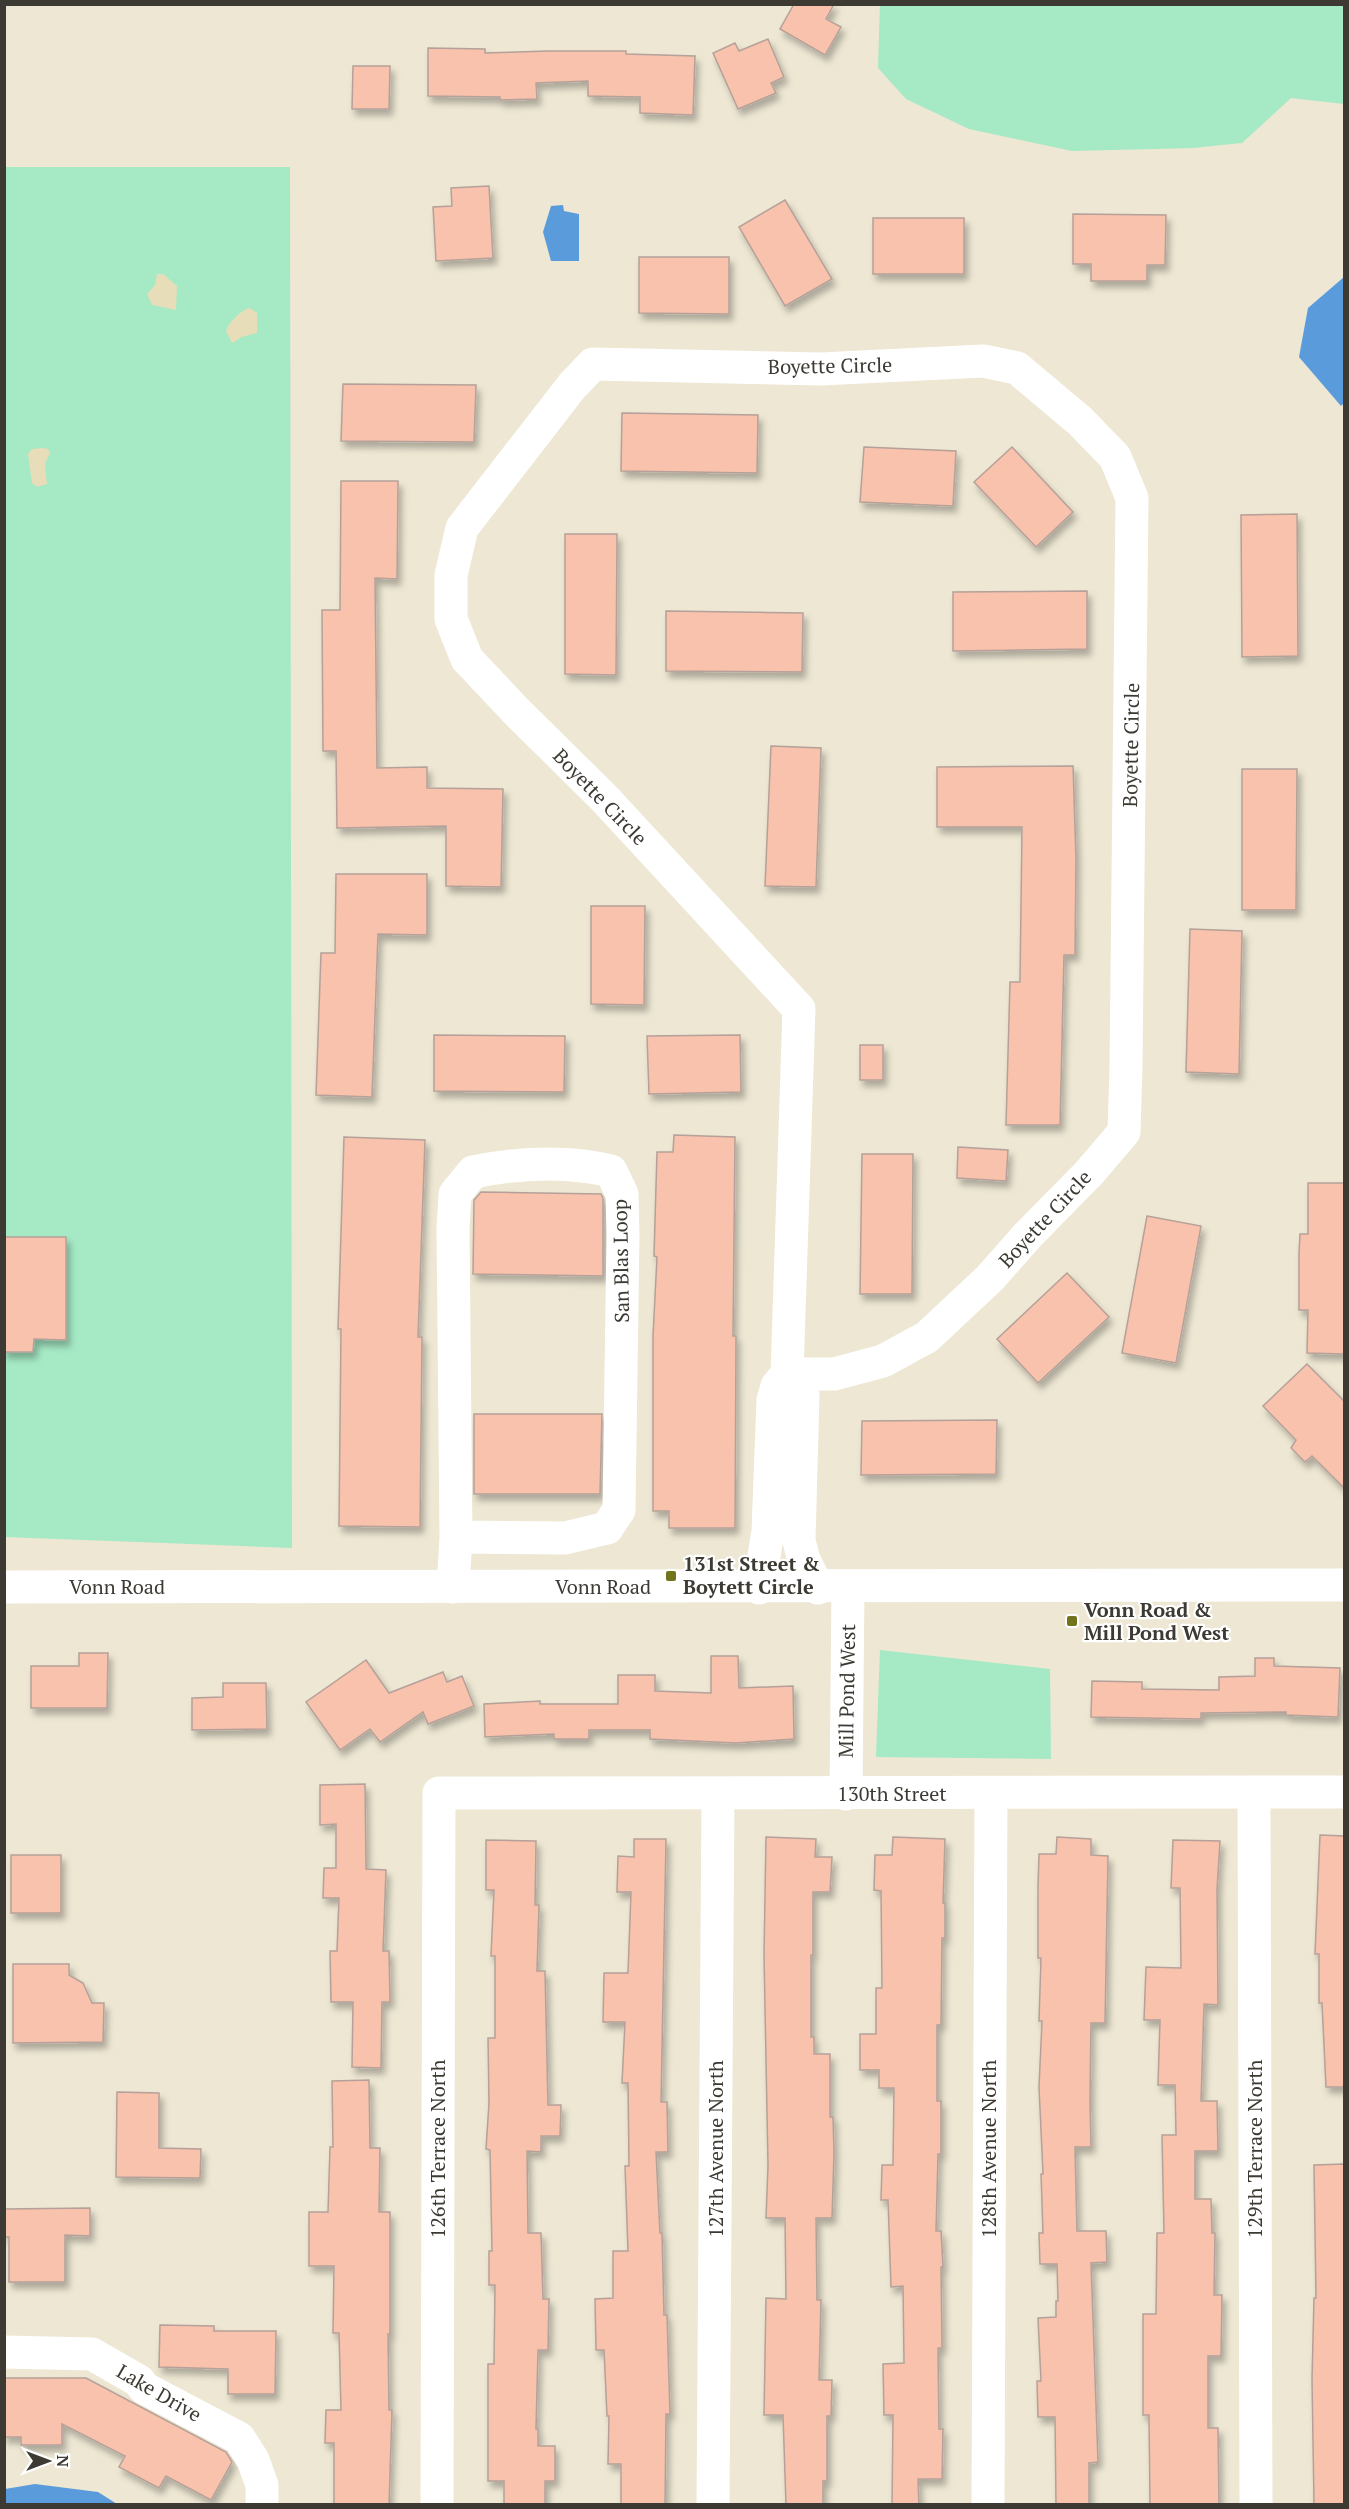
<svg xmlns="http://www.w3.org/2000/svg" width="1349" height="2509" font-family="'PT Serif',serif">
  <style>
    .green { fill: #a5e9c5 }
    .sand { fill: #e7ddb8 }
    .water { fill: #5a9bdc }
    .building { fill: #f9c2ac; stroke: #b5a199; stroke-width: 1.5; filter: url(#shadow) }
    .lines { fill: none; stroke-linecap: round; stroke-linejoin: round }
    .minor { stroke: #fff; stroke-width: 33 }
    .poi-dot { fill: #71741b; stroke: #fff; stroke-width: 2 }
    .labels { text-anchor: middle; stroke-width: 4.5; stroke-linejoin: round; paint-order: stroke }
    .street-label { font-size: 20px; fill: #3d3a33; stroke: #fff }
    .poi-label { font-size: 20px; font-weight: bold; fill: #3d3a33; stroke: #fff; text-anchor: start }
  </style>
  <defs>
    <filter id="shadow"><feDropShadow dx="3.5" dy="6" stdDeviation="3" flood-color="#0004"/></filter>
  </defs>
  <rect width="100%" height="100%" fill="#ede7d3"/>
  <g class="green">
    <path d="M 880,5 L 1344,5 L 1344,104 L 1291,98 L 1242,143 L 1193,148 L 1072,151 L 969,129 L 906,99 L 878,68 Z"/>
    <path d="M 5,167 L 290,167 L 292,1548 L 5,1537 Z"/>
    <path d="M 880,1650 L 1050,1669 L 1051,1759 L 876,1757 Z"/>
  </g>
  <g class="sand">
    <path d="M 157,274 L 163,274 L 177,286 L 176,310 L 152,305 L 147,294 L 155,285 Z"/>
    <path d="M 250,308 L 257,313 L 257,333 L 242,337 L 232,343 L 226,331 C 228,323 242,309 250,308 Z"/>
    <path d="M 43,448 L 48,449 L 50,453 L 45,464 L 47,484 L 37,487 L 32,483 L 28,454 L 32,449 Z"/>
  </g>
  <g class="water">
    <path d="M 563,205 L 564,211 L 579,214 L 579,261 L 551,261 L 543,232 L 551,206 Z"/>
    <path d="M 1344,277 L 1344,403 L 1341,406 L 1299,357 L 1308,308 Z"/>
    <path d="M 35,2484 L 98,2492 L 117,2504 L 5,2504 L 5,2489 Z"/>
  </g>
  <g class="building">
    <path d="M 794,4 L 834,4 L 826,19 L 841,27 L 825,55 L 780,29 Z"/>
    <path d="M 768,39 L 784,77 L 771,83 L 776,93 L 738,109 L 713,53 L 735,43 L 739,51 Z"/>
    <path d="M 428,48 L 485,49 L 485,53 L 548,51 L 626,51 L 626,54 L 695,56 L 693,115 L 640,113 L 640,97 L 588,96 L 588,81 L 536,83 L 537,99 L 500,100 L 500,97 L 428,96 Z"/>
    <path d="M 353,66 L 390,66 L 389,109 L 352,109 Z"/>
    <path d="M 489,186 L 493,258 L 436,261 L 433,207 L 452,206 L 451,188 Z"/>
    <path d="M 785,200 L 832,279 L 785,306 L 739,227 Z"/>
    <path d="M 1073,214 L 1166,215 L 1165,265 L 1147,265 L 1147,281 L 1091,281 L 1091,264 L 1073,264 Z"/>
    <rect x="873" y="218" width="91" height="56"/>
    <path d="M 639,257 L 729,257 L 729,314 L 639,313 Z"/>
    <path d="M 343,384 L 476,385 L 474,442 L 341,441 Z"/>
    <path d="M 622,413 L 758,415 L 757,473 L 621,471 Z"/>
    <path d="M 864,447 L 956,451 L 953,506 L 860,502 Z"/>
    <path d="M 1012,447 L 1073,512 L 1036,547 L 974,482 Z"/>
    <path d="M 341,481 L 398,481 L 397,579 L 375,578 L 377,768 L 427,767 L 427,788 L 503,789 L 501,887 L 446,886 L 446,826 L 337,828 L 336,751 L 323,751 L 322,610 L 340,610 Z"/>
    <path d="M 1297,514 L 1298,656 L 1242,657 L 1241,515 Z"/>
    <path d="M 565,534 L 617,534 L 616,675 L 565,674 Z"/>
    <path d="M 1087,591 L 1087,649 L 953,651 L 953,592 Z"/>
    <path d="M 666,611 L 803,613 L 802,672 L 666,671 Z"/>
    <path d="M 771,746 L 821,748 L 816,887 L 765,886 Z"/>
    <path d="M 1073,766 L 1076,858 L 1075,955 L 1064,955 L 1060,1125 L 1006,1125 L 1010,982 L 1020,982 L 1022,827 L 937,827 L 937,767 Z"/>
    <path d="M 1242,769 L 1297,769 L 1296,910 L 1242,910 Z"/>
    <path d="M 336,874 L 427,874 L 427,935 L 378,934 L 372,1097 L 316,1095 L 321,953 L 335,953 Z"/>
    <path d="M 591,906 L 645,906 L 644,1005 L 591,1004 Z"/>
    <path d="M 1190,929 L 1242,931 L 1239,1074 L 1186,1072 Z"/>
    <path d="M 434,1035 L 565,1036 L 564,1092 L 434,1091 Z"/>
    <path d="M 740,1035 L 741,1092 L 649,1094 L 647,1036 Z"/>
    <rect x="860" y="1045" width="23" height="35"/>
    <path d="M 674,1135 L 735,1137 L 733,1336 L 736,1336 L 735,1528 L 669,1528 L 669,1511 L 653,1511 L 653,1336 L 657,1257 L 654,1256 L 657,1152 L 673,1152 Z"/>
    <path d="M 344,1137 L 425,1140 L 418,1337 L 422,1337 L 420,1527 L 339,1526 L 341,1329 L 338,1329 Z"/>
    <path d="M 958,1147 L 1008,1150 L 1006,1181 L 957,1178 Z"/>
    <path d="M 862,1154 L 913,1154 L 912,1294 L 860,1294 Z"/>
    <path d="M 1308,1183 L 1344,1183 L 1344,1354 L 1307,1353 L 1308,1310 L 1299,1310 L 1299,1254 L 1300,1234 L 1308,1234 Z"/>
    <path d="M 481,1192 L 601,1194 L 603,1198 L 603,1276 L 473,1274 L 474,1200 Z"/>
    <path d="M 1147,1216 L 1201,1226 L 1176,1363 L 1122,1353 Z"/>
    <path d="M 4,1237 L 66,1237 L 66,1340 L 34,1339 L 33,1352 L 4,1352 Z"/>
    <path d="M 1067,1273 L 1109,1317 L 1038,1383 L 997,1339 Z"/>
    <path d="M 1307,1364 L 1344,1401 L 1344,1488 L 1312,1456 L 1305,1462 L 1291,1448 L 1296,1440 L 1263,1406 Z"/>
    <path d="M 474,1414 L 602,1414 L 600,1494 L 474,1494 Z"/>
    <path d="M 997,1420 L 996,1474 L 861,1475 L 862,1421 Z"/>
    <path d="M 79,1653 L 108,1653 L 107,1708 L 31,1708 L 31,1666 L 79,1666 Z"/>
    <path d="M 711,1656 L 738,1656 L 739,1688 L 793,1686 L 794,1739 L 736,1743 L 650,1739 L 650,1730 L 589,1730 L 589,1739 L 554,1739 L 554,1734 L 485,1737 L 484,1704 L 540,1701 L 540,1704 L 618,1704 L 618,1675 L 655,1675 L 655,1691 L 711,1693 Z"/>
    <path d="M 1255,1658 L 1274,1658 L 1274,1666 L 1340,1668 L 1338,1717 L 1286,1715 L 1286,1712 L 1201,1713 L 1201,1719 L 1091,1717 L 1092,1681 L 1142,1682 L 1142,1689 L 1219,1690 L 1219,1677 L 1255,1676 Z"/>
    <path d="M 366,1660 L 389,1693 L 443,1672 L 447,1682 L 462,1676 L 474,1706 L 428,1724 L 423,1712 L 380,1742 L 370,1729 L 340,1750 L 306,1702 Z"/>
    <path d="M 223,1683 L 266,1683 L 267,1729 L 192,1730 L 192,1698 L 223,1697 Z"/>
    <path d="M 365,1784 L 366,1869 L 386,1870 L 383,1951 L 389,1951 L 390,2002 L 382,2002 L 381,2068 L 352,2067 L 353,2002 L 331,2002 L 330,1951 L 337,1951 L 339,1898 L 323,1898 L 324,1868 L 336,1868 L 336,1824 L 320,1825 L 320,1785 Z"/>
    <path d="M 1320,1835 L 1344,1836 L 1344,2087 L 1326,2087 L 1322,2003 L 1319,2003 L 1319,1954 L 1315,1954 Z"/>
    <path d="M 766,1837 L 816,1839 L 815,1857 L 832,1857 L 830,1892 L 813,1892 L 813,1955 L 811,1955 L 811,2037 L 814,2037 L 814,2054 L 830,2054 L 830,2117 L 833,2117 L 834,2153 L 832,2218 L 816,2218 L 817,2300 L 821,2300 L 819,2380 L 832,2380 L 831,2416 L 827,2416 L 827,2481 L 823,2481 L 823,2505 L 786,2505 L 783,2415 L 764,2415 L 766,2298 L 786,2299 L 785,2218 L 766,2218 L 768,2166 L 764,1955 Z"/>
    <path d="M 893,1837 L 945,1839 L 943,1903 L 945,1903 L 945,1938 L 942,1938 L 941,2025 L 937,2025 L 937,2101 L 941,2101 L 941,2154 L 938,2154 L 936,2231 L 941,2231 L 943,2267 L 941,2267 L 942,2348 L 938,2348 L 939,2429 L 943,2429 L 942,2479 L 918,2479 L 919,2505 L 892,2505 L 893,2415 L 884,2415 L 883,2364 L 904,2363 L 903,2286 L 891,2287 L 888,2200 L 881,2200 L 882,2165 L 893,2165 L 894,2088 L 879,2088 L 879,2070 L 860,2070 L 860,2034 L 876,2034 L 876,1988 L 882,1988 L 881,1891 L 874,1890 L 875,1855 L 892,1855 Z"/>
    <path d="M 1057,1837 L 1091,1839 L 1091,1855 L 1108,1856 L 1105,2023 L 1091,2023 L 1090,2100 L 1091,2147 L 1075,2147 L 1077,2231 L 1106,2231 L 1107,2262 L 1091,2263 L 1098,2462 L 1089,2463 L 1089,2505 L 1056,2505 L 1055,2417 L 1038,2417 L 1037,2381 L 1041,2381 L 1038,2318 L 1056,2317 L 1056,2301 L 1058,2301 L 1057,2264 L 1040,2264 L 1039,2233 L 1043,2233 L 1041,2174 L 1043,2174 L 1039,2087 L 1042,2021 L 1039,2021 L 1041,1958 L 1038,1958 L 1038,1888 L 1039,1854 L 1056,1854 Z"/>
    <path d="M 634,1839 L 666,1839 L 661,2102 L 667,2102 L 668,2152 L 656,2152 L 660,2233 L 662,2233 L 664,2315 L 667,2315 L 670,2414 L 666,2414 L 665,2505 L 621,2505 L 621,2464 L 608,2464 L 609,2416 L 607,2416 L 604,2350 L 596,2350 L 595,2299 L 613,2298 L 613,2251 L 628,2251 L 625,2166 L 629,2166 L 628,2083 L 622,2083 L 625,2022 L 603,2022 L 604,1973 L 628,1973 L 631,1892 L 617,1892 L 618,1856 L 634,1857 Z"/>
    <path d="M 486,1840 L 536,1841 L 535,1905 L 539,1905 L 537,1971 L 545,1971 L 548,2105 L 561,2105 L 560,2136 L 541,2136 L 541,2152 L 527,2151 L 528,2233 L 541,2233 L 543,2299 L 549,2299 L 548,2350 L 538,2350 L 536,2429 L 538,2429 L 538,2446 L 555,2446 L 555,2481 L 545,2481 L 545,2505 L 504,2505 L 504,2481 L 488,2481 L 488,2364 L 494,2364 L 495,2285 L 489,2285 L 489,2251 L 492,2251 L 490,2150 L 486,2149 L 489,2103 L 488,2038 L 495,2038 L 495,1956 L 491,1956 L 494,1890 L 486,1890 Z"/>
    <path d="M 1173,1840 L 1220,1841 L 1217,1890 L 1218,2005 L 1204,2004 L 1201,2101 L 1217,2101 L 1218,2151 L 1195,2151 L 1195,2199 L 1211,2199 L 1212,2233 L 1215,2233 L 1214,2295 L 1222,2295 L 1221,2356 L 1208,2356 L 1208,2428 L 1218,2428 L 1219,2505 L 1150,2505 L 1149,2415 L 1143,2415 L 1143,2314 L 1156,2314 L 1157,2233 L 1164,2233 L 1162,2135 L 1176,2135 L 1175,2085 L 1158,2085 L 1160,2020 L 1144,2020 L 1146,1967 L 1181,1968 L 1180,1888 L 1171,1888 Z"/>
    <rect x="11" y="1855" width="50" height="58"/>
    <path d="M 13,1964 L 69,1964 L 69,1975 L 83,1983 L 92,2003 L 104,2003 L 103,2042 L 13,2043 Z"/>
    <path d="M 369,2080 L 370,2148 L 380,2148 L 379,2212 L 390,2212 L 390,2334 L 388,2334 L 389,2410 L 392,2410 L 389,2505 L 334,2505 L 334,2443 L 325,2443 L 326,2410 L 341,2410 L 339,2333 L 333,2333 L 334,2266 L 309,2266 L 309,2212 L 328,2212 L 330,2147 L 333,2147 L 332,2081 Z"/>
    <path d="M 117,2092 L 159,2093 L 159,2148 L 201,2149 L 200,2178 L 116,2177 Z"/>
    <path d="M 1344,2164 L 1344,2505 L 1314,2505 L 1312,2379 L 1314,2298 L 1316,2298 L 1314,2165 Z"/>
    <path d="M 90,2208 L 90,2236 L 65,2235 L 65,2282 L 9,2282 L 9,2237 L 5,2237 L 5,2209 Z"/>
    <path d="M 160,2325 L 214,2326 L 214,2331 L 276,2331 L 275,2394 L 228,2394 L 228,2369 L 159,2367 Z"/>
    <path d="M 4,2378 L 86,2378 L 226,2452 L 232,2462 L 211,2500 L 166,2476 L 159,2488 L 119,2467 L 125,2456 L 62,2424 L 62,2445 L 21,2445 L 21,2437 L 4,2437 Z"/>
  </g>
  <g class="lines">
    <g class="minor">
      <path d="M 983,361 L 1017,368 L 1080,421 L 1115,457 L 1132,498 L 1126,1067 L 1124,1132 L 1089,1173 L 1028,1235 L 990,1278 L 927,1337 L 883,1361 L 834,1374 L 787,1374 L 799,1009 L 605,799 L 516,711 L 467,659 L 451,619 L 451,575 L 462,528 L 572,386 L 593,364 L 821,369 Z"/>
      <path d="M 4,1587 L 1344,1585"/>
      <path d="M 453,1587 L 456,1537 L 453,1229 L 455,1194 L 473,1172 C 518,1163 565,1160 611,1171 L 622,1194 L 623,1235 L 619,1510 L 607,1528 L 565,1538 L 456,1537"/>
      <path d="M 759,1588 L 768,1531 L 773,1400 L 777,1386 L 787,1374 L 799,1383 L 803,1395 L 799,1541 L 804,1560 L 818,1588"/>
      <path d="M 1254,1793 L 1256,2504"/>
      <path d="M 846,1794 L 848,1588"/>
      <path d="M 4,2352 L 92,2354 L 139,2381 L 144,2388 L 239,2438 L 253,2460 L 262,2485 L 262,2504"/>
      <path d="M 437,2504 L 439,1793 L 1344,1792"/>
      <path d="M 713,2504 L 718,1794"/>
      <path d="M 988,2504 L 991,1793"/>
    </g>
  </g>
  <g class="poi-dot">
    <rect x="665" y="1570" width="12" height="12" rx="3"/>
    <rect x="1066" y="1615" width="12" height="12" rx="3"/>
  </g>
  <g class="labels">
    <g class="street-label">
      <text transform="translate(830 366) rotate(-1)" y="7">Boyette Circle</text>
      <text transform="translate(1131 745) rotate(-89)" y="7">Boyette Circle</text>
      <text transform="translate(600 797) rotate(46)" y="7">Boyette Circle</text>
      <text transform="translate(1045 1219) rotate(-47)" y="7">Boyette Circle</text>
      <text transform="translate(621 1261) rotate(-91)" y="7">San Blas Loop</text>
      <text x="117" y="1594">Vonn Road</text>
      <text x="603" y="1594">Vonn Road</text>
      <text transform="translate(847 1691) rotate(-89)" y="7">Mill Pond West</text>
      <text x="892" y="1801">130th Street</text>
      <text transform="translate(438 2149) rotate(-90)" y="7">126th Terrace North</text>
      <text transform="translate(716 2149) rotate(-90)" y="7">127th Avenue North</text>
      <text transform="translate(989 2149) rotate(-90)" y="7">128th Avenue North</text>
      <text transform="translate(1255 2149) rotate(-90)" y="7">129th Terrace North</text>
      <text transform="translate(159 2393) rotate(30)" y="7">Lake Drive</text>
    </g>
    <g class="poi-label">
      <text x="683" y="1571">131st Street &amp;<tspan x="683" dy="23">Boytett Circle</tspan></text>
      <text x="1084" y="1617">Vonn Road &amp;<tspan x="1084" dy="23">Mill Pond West</tspan></text>
    </g>
  </g>
  <rect width="1349" height="2509" fill="none" stroke="#3d3a33" stroke-width="12"/>
  <g transform="translate(48 2461) rotate(90)" stroke="#ffffff" stroke-width="4.5" paint-order="stroke">
  <path d="M0-4.5L10 22L0 15L-10 22Z" fill="#3d3a33"/>
  <text y="-9" font-size="16" font-weight="bold" text-anchor="middle" fill="#3d3a33">N</text>
  </g>
</svg>
